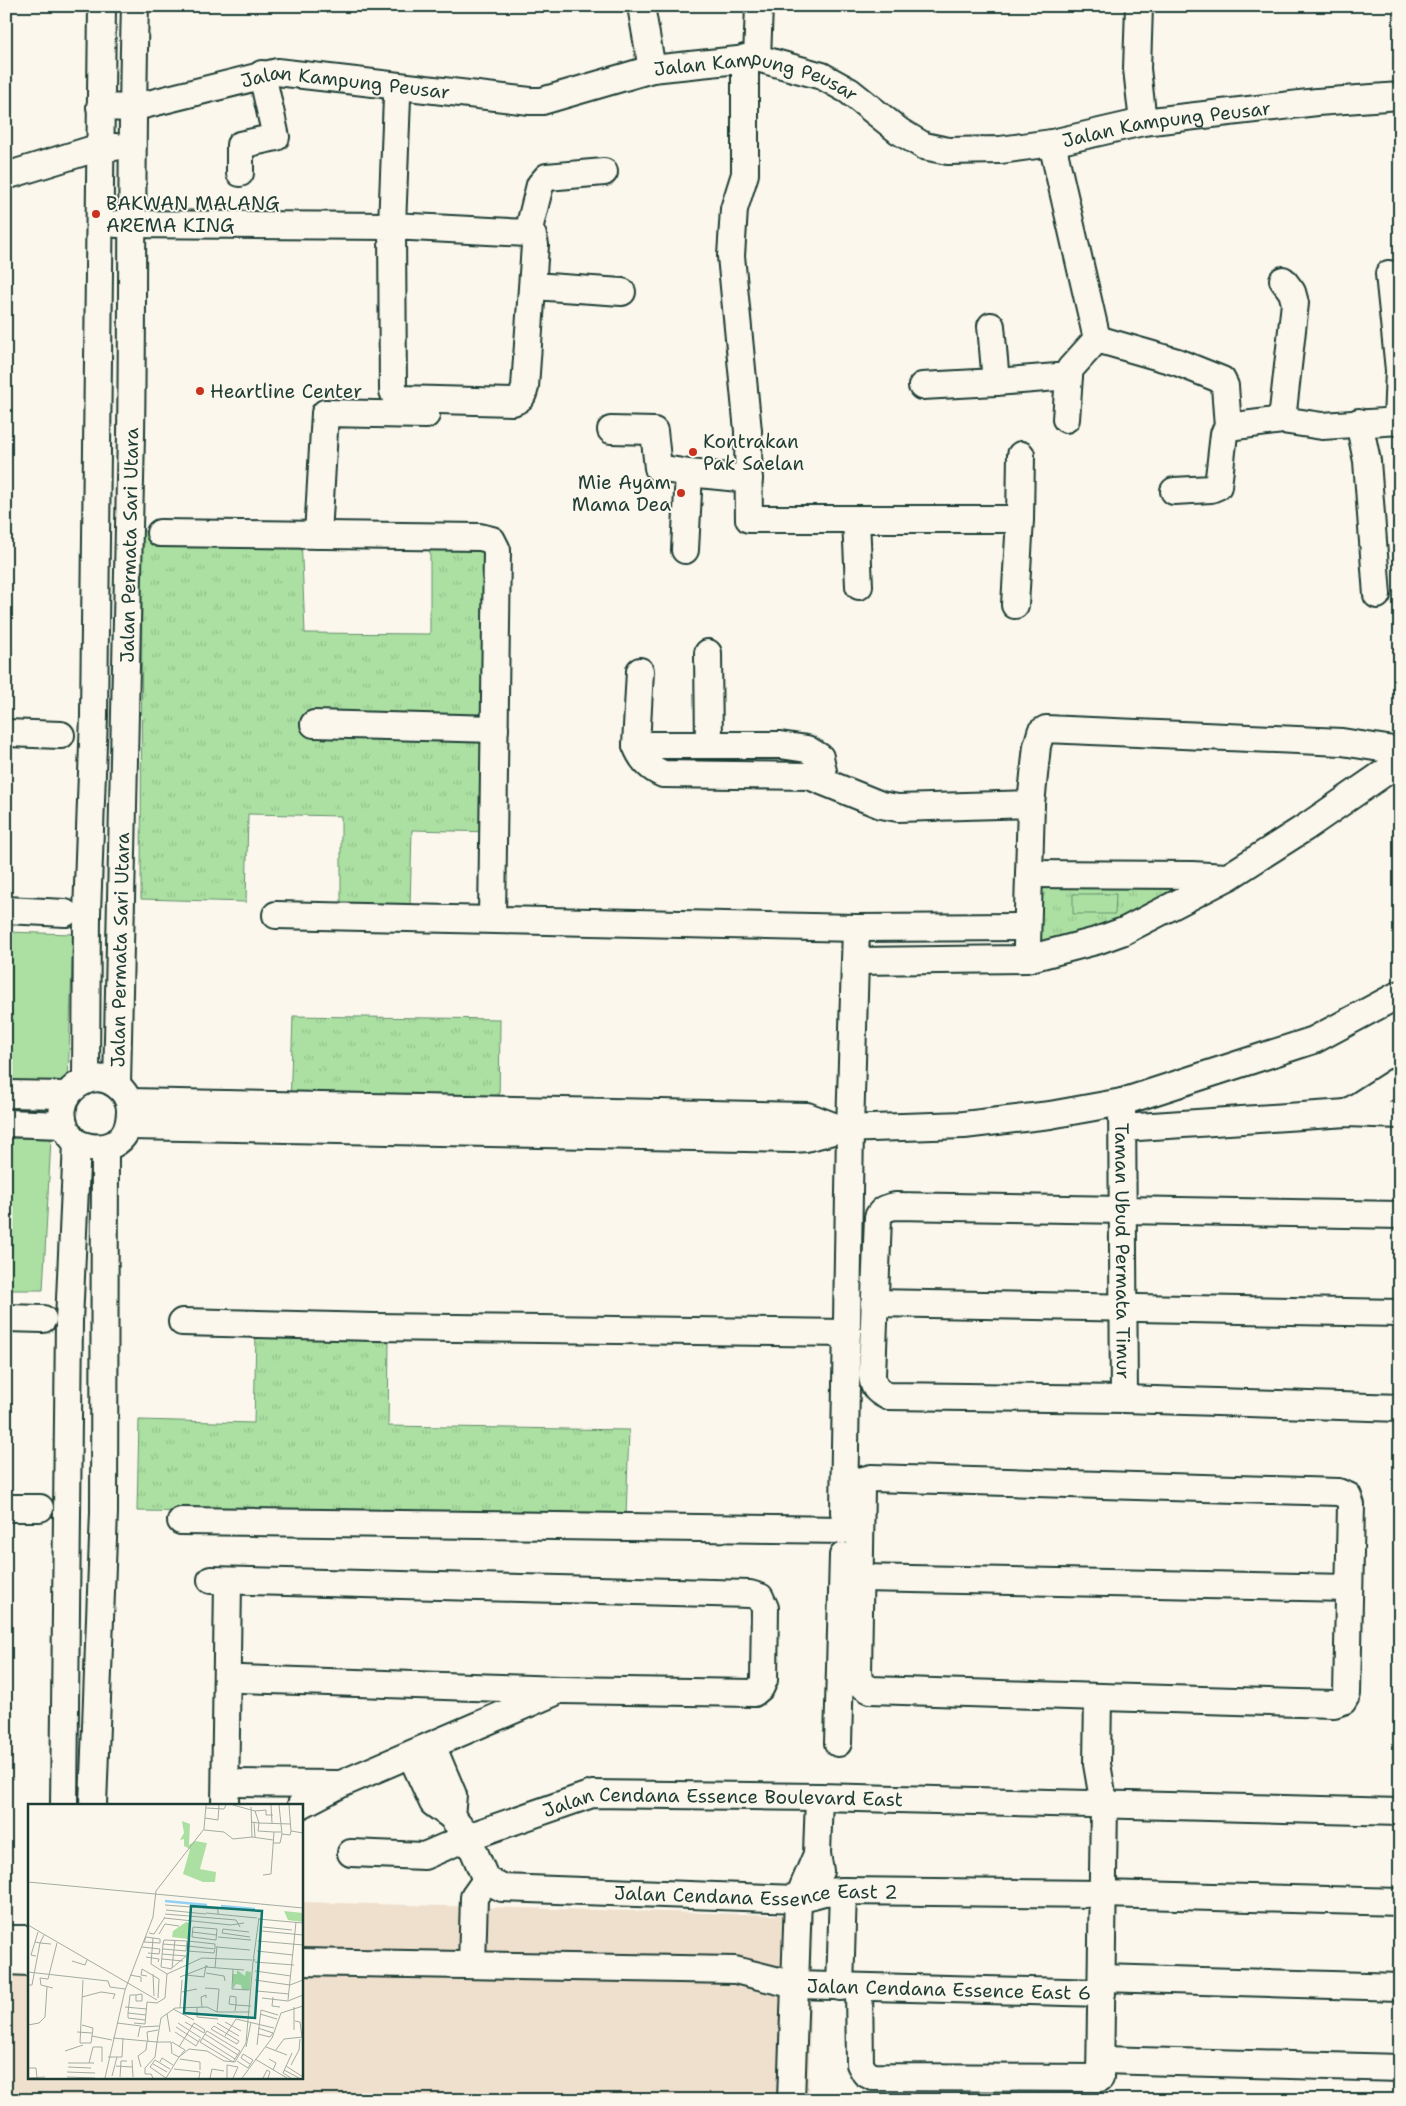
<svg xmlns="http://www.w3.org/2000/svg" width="1406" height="2106" font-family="'Shantell Sans',sans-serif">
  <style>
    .built { fill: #efdfcd }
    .grass { fill: url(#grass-tufts); stroke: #658e6b }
    .pitch { fill: #abe0a2; stroke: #658e6b }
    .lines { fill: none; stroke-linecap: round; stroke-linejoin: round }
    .minor-casing { stroke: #1f3d34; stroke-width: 30 }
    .minor { stroke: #fbf7ec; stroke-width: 26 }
    .poi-dot { fill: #c8321e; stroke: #fbf7ec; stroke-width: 2 }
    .labels { text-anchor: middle; stroke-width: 4; stroke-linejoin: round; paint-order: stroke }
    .street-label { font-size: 19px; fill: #1f3d34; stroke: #fbf7ec }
    .poi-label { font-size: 19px; fill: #1f3d34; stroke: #fbf7ec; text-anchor: start }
    .inset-river { fill: none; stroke: #93d1f4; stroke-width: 2.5 }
    .inset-road { fill: none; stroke: #a3ada2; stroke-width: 1 }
    .view { fill: #0f766e; fill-opacity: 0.15; stroke: #0f766e; stroke-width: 2.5 }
    .inset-edge { fill: none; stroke: #1f3d34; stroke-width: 2.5 }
  </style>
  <defs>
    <pattern id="grass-tufts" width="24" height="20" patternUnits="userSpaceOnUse" patternTransform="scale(1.25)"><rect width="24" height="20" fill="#abe0a2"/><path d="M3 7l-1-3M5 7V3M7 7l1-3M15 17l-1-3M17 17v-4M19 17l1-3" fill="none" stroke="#93c18c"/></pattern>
  </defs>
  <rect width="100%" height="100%" fill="#fbf7ec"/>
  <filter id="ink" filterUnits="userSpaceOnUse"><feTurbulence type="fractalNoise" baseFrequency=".02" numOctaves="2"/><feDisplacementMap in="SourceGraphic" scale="10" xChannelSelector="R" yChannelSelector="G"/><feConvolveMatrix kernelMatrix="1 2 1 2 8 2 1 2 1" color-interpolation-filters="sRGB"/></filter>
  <g filter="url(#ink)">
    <path class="built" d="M 301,1902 L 813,1916 L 808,2100 L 6,2100 L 6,1975 L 29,1975 L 29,2077 L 301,2077 Z"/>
    <g class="grass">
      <path d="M 142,531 L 301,535 L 305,633 L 430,634 L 430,536 L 492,540 L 493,832 L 412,830 L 410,907 L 341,907 L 341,816 L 248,814 L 246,902 L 141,899 Z"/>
      <path d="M 1196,882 L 1108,932 L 1039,943 L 1042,883 Z"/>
      <path d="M 293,1016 L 500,1019 L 499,1109 L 290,1106 Z"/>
      <path d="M 256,1334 L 389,1341 L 388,1426 L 629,1430 L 626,1517 L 137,1511 L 139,1420 L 254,1423 Z"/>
    </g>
    <g class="pitch">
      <path d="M 1073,894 L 1116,894 L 1115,914 L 1073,914 Z"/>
      <path d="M 6,932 L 73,934 L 68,1084 L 6,1084 Z"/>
      <path d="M 6,1138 L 51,1139 L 43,1290 L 6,1290 Z"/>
    </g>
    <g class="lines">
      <defs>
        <g id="minor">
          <path d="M 641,6 L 652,69"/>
          <path d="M 1139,6 L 1137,69 L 1143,122"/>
          <path d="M 745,58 L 745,174 L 734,209 L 731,256 L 748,431 L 749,519 L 1020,519"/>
          <path d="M 757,58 L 759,6"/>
          <path id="s1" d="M 100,107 L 132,108 L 277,72 L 530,101 L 542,101 L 652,69 L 757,58 L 822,76 L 849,91 L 899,131 L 924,146 L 948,151 L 1000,150 L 1052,143 L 1143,122 L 1317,102 L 1400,96"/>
          <path d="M 240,173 L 240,145 L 276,137 L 262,74"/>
          <path d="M 6,176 L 100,147 L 115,147"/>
          <path d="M 117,224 L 392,226 L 528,233 L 533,236 L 535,245 L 525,387 C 523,395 522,399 513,402 L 400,399 L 395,396 L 393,391 L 392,226 L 397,98"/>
          <path d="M 528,233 L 540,185 L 547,177 L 604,172"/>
          <path d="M 1389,274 L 1399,370 L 1397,422"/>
          <path d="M 533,286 L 622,292"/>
          <path d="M 991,326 L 996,382 L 1069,376 L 1070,369 L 1097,339 L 1052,143"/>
          <path d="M 1097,339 L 1177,362 L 1222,380 L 1225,386 L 1228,427"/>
          <path d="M 922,386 L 996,382"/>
          <path d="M 1066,419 L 1069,376"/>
          <path d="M 1282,420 L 1295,303 L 1292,292 L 1283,280"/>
          <path d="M 1359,422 L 1367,461 L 1377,595"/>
          <path d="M 611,430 L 654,431 L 658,468 L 689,473 L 685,550"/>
          <path d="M 689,473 L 749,479"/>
          <path d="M 1174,491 L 1211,489 L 1218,486 L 1224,434 L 1228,427 L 1282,420 L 1322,426 L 1400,421"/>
          <path d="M 856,520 L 859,586"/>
          <path d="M 160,533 L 480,537 L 492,540 L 497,550 L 492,918"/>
          <path d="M 318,535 L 325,413 L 426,415"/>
          <path d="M 1015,605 L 1020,519 L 1021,455"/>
          <path d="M 708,653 L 709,745"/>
          <path d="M 640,671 L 636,745 C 641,759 649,768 663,774 L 809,776 L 881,805 L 898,808 L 1031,804"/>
          <path d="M 314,724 L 495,729"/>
          <path d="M 6,733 L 61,735"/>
          <path d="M 636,745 L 780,745 L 807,749 L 820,757 L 825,781"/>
          <path d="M 1029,874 L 1192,875 L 1227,877"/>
          <path d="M 6,910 L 65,913"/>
          <path d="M 276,915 L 856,928 L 1027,927"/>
          <path d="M 1027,945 L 1031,804 L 1037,746 L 1041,732 L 1046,729 L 1342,742 L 1400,751"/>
          <path d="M 856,961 L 1027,959 L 1096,941 L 1124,931 L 1228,877 L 1306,827 L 1400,762"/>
          <path d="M 86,1080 L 87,914 L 94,716 L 102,6"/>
          <path id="s2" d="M 117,1085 C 120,868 128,651 131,434 C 133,292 131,149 135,6"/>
          <path d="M 6,1094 L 67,1095"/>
          <path d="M 130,1102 L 807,1116 L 841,1129"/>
          <path id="s3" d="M 1122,1102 L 1124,1399"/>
          <path d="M 1347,1113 L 1400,1079"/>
          <path d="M 6,1123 L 63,1125"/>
          <path d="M 130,1126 L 793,1139 L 806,1138 L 841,1129 L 964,1125 L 1050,1115 L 1122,1102 L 1314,1040 L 1400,994"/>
          <path d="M 1123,1128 L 1347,1113 L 1400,1115"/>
          <path d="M 1400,1215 L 895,1206 C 887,1208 882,1209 878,1217 L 872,1375 C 873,1386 876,1391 887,1396 L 1124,1399 L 1400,1408"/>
          <path d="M 874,1303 L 1400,1313"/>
          <path d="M 6,1318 L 43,1319"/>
          <path d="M 182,1322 L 374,1327 L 847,1333"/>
          <path d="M 871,1478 L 1338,1492 L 1348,1496 L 1351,1505 L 1347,1694 L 1343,1701 L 1334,1704 L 870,1690 L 860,1684 L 858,1673 L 861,1488 L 863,1480 Z"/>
          <path d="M 6,1508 L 40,1508"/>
          <path d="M 844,1512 L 850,1129 L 856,928"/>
          <path d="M 181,1521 L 844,1530"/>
          <path d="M 861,1578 L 1349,1588"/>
          <path d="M 211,1580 L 750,1594 L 760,1597 L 765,1608 L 764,1680 L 761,1687 L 754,1693 L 561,1690 L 241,1679"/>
          <path d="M 838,1743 L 843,1556"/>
          <path d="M 432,1745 L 453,1795 L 451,1816"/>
          <path id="s4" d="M 411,1755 L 433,1803 L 451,1816 L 468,1837 L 486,1880 L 502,1888 L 798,1899 L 824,1892 L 843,1891 L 1103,1894 L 1400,1902"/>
          <path d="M 226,1783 L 337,1784"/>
          <path d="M 819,1797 L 817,1854 L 820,1871"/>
          <path d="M 64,1805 L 69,1321 L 77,1143 C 56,1124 57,1093 85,1081 C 107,1071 131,1091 130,1112 C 129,1145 105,1154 77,1143"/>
          <path d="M 93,1805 L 104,1512 L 105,1148"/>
          <path d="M 225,1805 L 228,1582"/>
          <path d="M 301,1805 L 341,1784 L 553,1693"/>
          <path id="s5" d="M 351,1853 L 424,1856 L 468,1837 L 592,1794 L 819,1797 L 1400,1812"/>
          <path d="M 6,1939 L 29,1939"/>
          <path d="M 6,1961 L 29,1962"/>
          <path id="s6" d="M 301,1962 L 735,1970 L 795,1985 L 1102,1993"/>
          <path d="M 472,1965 L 474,1897 L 486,1880"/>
          <path d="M 1102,1978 L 1400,1987"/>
          <path d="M 840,1987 L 843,1891"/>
          <path d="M 859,1987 L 860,2064 L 865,2073 L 873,2077 L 1100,2078 L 1104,1805 L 1097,1764 L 1098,1697"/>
          <path d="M 1101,2060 L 1400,2068"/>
          <path d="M 791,2100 L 798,1899 L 817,1854"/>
        </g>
      </defs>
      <use href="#minor" class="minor-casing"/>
      <use href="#minor" class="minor"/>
    </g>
  </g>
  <g class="poi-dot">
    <circle cx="96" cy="214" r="5"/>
    <circle cx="200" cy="391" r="5"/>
    <circle cx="693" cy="452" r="5"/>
    <circle cx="681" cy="493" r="5"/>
  </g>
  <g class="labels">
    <g class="street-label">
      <text dy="7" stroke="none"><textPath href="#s1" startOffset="250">Jalan Kampung Peusar</textPath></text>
      <text dy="7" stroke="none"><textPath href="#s1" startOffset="670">Jalan Kampung Peusar</textPath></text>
      <text dy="7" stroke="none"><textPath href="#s1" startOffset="1105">Jalan Kampung Peusar</textPath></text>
      <text dy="7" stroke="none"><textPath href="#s2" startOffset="540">Jalan Permata Sari Utara</textPath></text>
      <text dy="7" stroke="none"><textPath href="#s2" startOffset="135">Jalan Permata Sari Utara</textPath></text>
      <text dy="7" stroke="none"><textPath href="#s3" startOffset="149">Taman Ubud Permata Timur</textPath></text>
      <text dy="7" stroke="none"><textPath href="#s5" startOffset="382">Jalan Cendana Essence Boulevard East</textPath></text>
      <text dy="7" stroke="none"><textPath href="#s4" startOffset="421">Jalan Cendana Essence East 2</textPath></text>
      <text dy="7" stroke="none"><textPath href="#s6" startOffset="650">Jalan Cendana Essence East 6</textPath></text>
    </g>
    <g class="poi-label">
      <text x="106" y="210">BAKWAN MALANG<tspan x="106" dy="22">AREMA KING</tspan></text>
      <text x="210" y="398">Heartline Center</text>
      <text x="703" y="448">Kontrakan<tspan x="703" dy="22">Pak Saelan</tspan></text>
      <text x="671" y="489" text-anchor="end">Mie Ayam<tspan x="671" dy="22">Mama Dea</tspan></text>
    </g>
  </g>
  <g transform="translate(28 1804)">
    <rect width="275" height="275" fill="#fbf7ec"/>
    <path d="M 256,107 L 275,109 L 275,118 L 260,116 ZM 158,118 L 162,119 L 160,135 L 144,133 L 145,127 ZM 209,166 L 217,172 L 218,167 L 223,168 L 222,186 L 214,186 L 213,181 L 208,180 L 205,185 L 205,170 L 209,170 Z" fill="#abe0a2"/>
    <path d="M 154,17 L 162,20 L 161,41 L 167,37 L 179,39 L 172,65 L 188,68 L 187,78 L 175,78 L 155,70 L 162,45 L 156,42 L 156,35 L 152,36 L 156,29 Z" fill="#abe0a2"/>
    <path class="inset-river" d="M 137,97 L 179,101M 193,102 L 227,105"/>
    <path class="inset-road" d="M 205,1 L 227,7 L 231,19 L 262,20M 243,1 L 244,19M 261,1 L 263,27M 223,3 L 224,33M 178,4 L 196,5 L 198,1M 227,7 L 238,6 L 238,11 L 245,11M 177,14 L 190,16 L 191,1M 223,18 L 231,19 L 230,27 L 246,28M 226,18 L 227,33M 176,26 L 196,28 L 205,35 L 224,33 L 245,36M 254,30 L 262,31 L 263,27 L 275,29M 245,39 L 252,39 L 254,30 L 251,1M 235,71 L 243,70 L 246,28 L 253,28M 0,78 L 275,104M 137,101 L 190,105 L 190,110M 138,106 L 178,110M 178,109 L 229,114M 137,110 L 208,116 L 212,123M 136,114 L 203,121 L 216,119M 230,115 L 275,119M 0,121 L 129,196M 165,123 L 189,125 L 188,136 L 164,133 ZM 235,123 L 264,126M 234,127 L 275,131M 10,128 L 7,138 L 12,139 L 16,131M 164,128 L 189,131M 221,128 L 195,125 L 194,129 L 222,133M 121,129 L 126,130 L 137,113M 131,130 L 137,120 L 151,122M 118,133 L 132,135 L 132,139 L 116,138 ZM 190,133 L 223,136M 125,134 L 123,160 L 139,170M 230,137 L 275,141M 7,138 L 3,151 L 8,152M 135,140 L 159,142M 160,142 L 187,145M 114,143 L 132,145 L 131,150 L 120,149M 189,143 L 222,146M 135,145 L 158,147 L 159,137 L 136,136 L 135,140 L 133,163 L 144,165M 159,147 L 186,149 L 187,146M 229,147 L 265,151M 134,150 L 158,152 L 144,164M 118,153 L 131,155 L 130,158M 134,155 L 155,157M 159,155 L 160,137 L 187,140 L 187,145M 227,155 L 225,158 L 231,114M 44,157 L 57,161 L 59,156M 227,158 L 266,161M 178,163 L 216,166M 144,164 L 147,136M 187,164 L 189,142M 205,165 L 204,185 L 221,186M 227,167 L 263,172M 0,168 L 80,177 L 82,183 L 97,185M 178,169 L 196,172 L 197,177M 125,170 L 126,192M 139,170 L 174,154 L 224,156M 102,171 L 113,173 L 113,178M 158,171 L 176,173 L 178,161M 119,172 L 113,171 L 114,165 L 131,175 L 130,194M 152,173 L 180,162M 12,174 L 20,175 L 29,139M 12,174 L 13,181 L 25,184M 55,176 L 52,239 L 63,239 L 64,232M 227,176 L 262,181 L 275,176M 0,181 L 4,181 L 12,139 L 23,140M 177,184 L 191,185 L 189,208M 229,187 L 261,190M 154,188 L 169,185M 108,191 L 114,190 L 114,197 L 108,197 L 108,191 L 102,191 L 100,209 L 118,211M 54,193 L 73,188 L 87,190 L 85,195M 245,193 L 244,202 L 252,203M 234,194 L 260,197 L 275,191M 260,196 L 268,118M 97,203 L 119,205M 169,203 L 169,213 L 190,215M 174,203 L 173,193 L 178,191 L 178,194M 152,204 L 154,176M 145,205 L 166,216M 207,207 L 208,201 L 208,193 L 202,192 L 201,200 L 208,201 L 223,202M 100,209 L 100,214 L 117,216M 139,210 L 142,228M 232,210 L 249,215M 267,217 L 272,218 L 274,233M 157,218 L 176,229M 197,218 L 213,227M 89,219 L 113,222M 106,219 L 117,220 L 119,198 L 129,199 L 137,194 L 139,170M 150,219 L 173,234M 189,219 L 211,232M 0,221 L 11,219 L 17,213 L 19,183M 54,221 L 65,224 L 64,232 L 84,236M 186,222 L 211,237 L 209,240 L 183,225 ZM 148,223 L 171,238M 266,226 L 266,203M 179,227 L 212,247 L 205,258 L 172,238 ZM 49,228 L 64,229M 147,228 L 168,242 L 172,235M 177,230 L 210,251M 230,230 L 242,233 L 245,229 L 230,224M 197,232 L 208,215 L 246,224M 110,233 L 112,223 L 131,222M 85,234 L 129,238 L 133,214 L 147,204 L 179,203 L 189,208 L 222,208M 174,234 L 207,255M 120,238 L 119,228 L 130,226M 144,238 L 157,246 L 151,253 L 145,250M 229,241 L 233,206 L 250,211M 151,243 L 166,219 L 177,226 L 176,229M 218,243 L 223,218M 238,243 L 259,251M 37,247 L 55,241M 247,247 L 256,235 L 275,233M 80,253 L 94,253 L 95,234M 152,255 L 172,258 L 172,266M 227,255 L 259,274M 241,255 L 248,259 L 245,266M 104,256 L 105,273M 209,257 L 220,264 L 225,256 L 215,250 L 213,254 L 222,260M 132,258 L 134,254 L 145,261M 40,259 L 66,259M 61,259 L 65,243 L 74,243 L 74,258M 125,260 L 139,268M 263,261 L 271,246 L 272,235M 88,262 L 104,263M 258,262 L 275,273M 40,263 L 63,264M 113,263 L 110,252 L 118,246 L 119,238M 0,264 L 8,264 L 9,274M 146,265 L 172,268 L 171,274M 256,266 L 271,274M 39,268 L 67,269M 84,272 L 89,253M 39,273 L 67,274M 92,273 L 93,257 L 99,257M 0,274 L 17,273M 77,274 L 97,186 L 125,113 L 128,87 L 176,25 L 178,1M 125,274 L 123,270 L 117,270 L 117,264 L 127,253 L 129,238 L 143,238 L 144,250M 138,274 L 151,253 L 161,245 L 179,247 L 196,257 L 207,258 L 218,239 L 225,158M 138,274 L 122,263 L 127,256 L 142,265M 182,274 L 184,265 L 196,267M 199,274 L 199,261 L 210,263 L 205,274M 214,274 L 244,234 L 253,209 L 275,202M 235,274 L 239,266 L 242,268 L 240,274M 263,274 L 255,269 L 264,249"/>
    <path class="view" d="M 163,102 L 234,107 L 227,214 L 156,209 Z"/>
    <rect width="275" height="275" class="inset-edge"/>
  </g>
  <rect width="1406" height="2106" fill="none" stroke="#fbf7ec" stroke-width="25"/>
  <rect x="12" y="12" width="1381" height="2081" fill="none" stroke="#1f3d34" stroke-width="2" filter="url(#ink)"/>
</svg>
